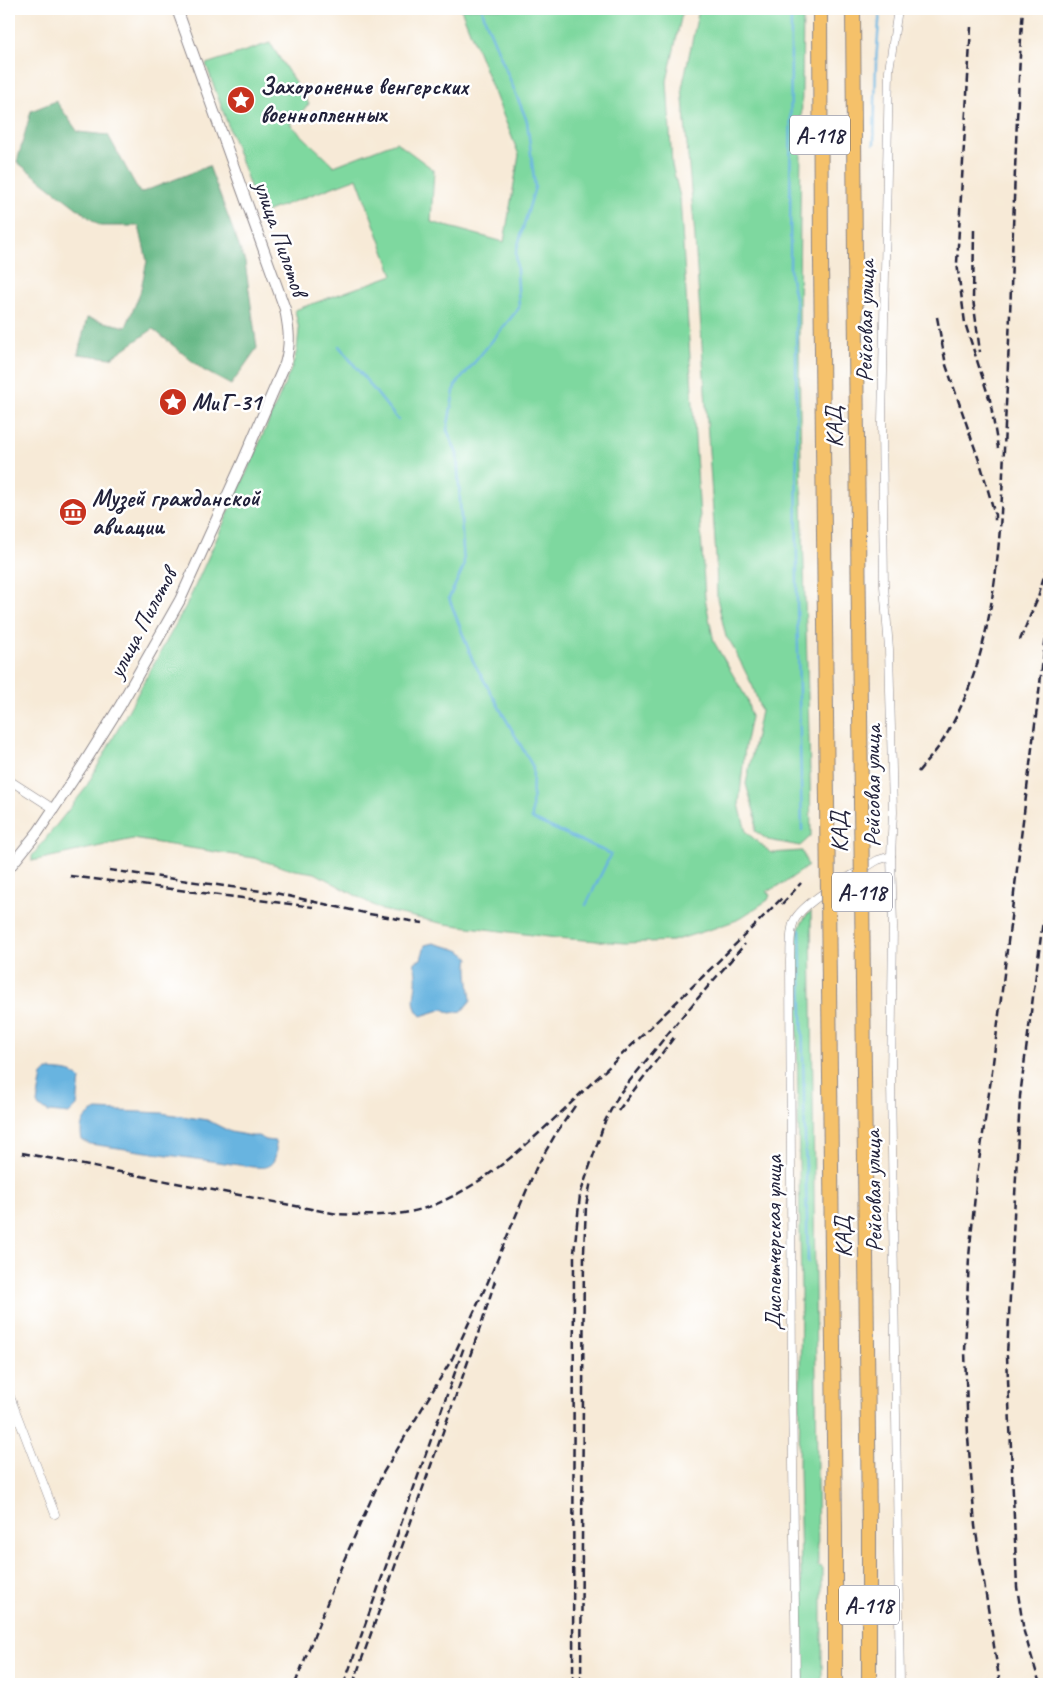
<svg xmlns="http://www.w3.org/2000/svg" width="1058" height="1693" font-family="Caveat,sans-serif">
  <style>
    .green { fill: #7ed89f; stroke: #507d6d }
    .forest { fill: #66b886; stroke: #446d60 }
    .water { fill: #67b4e0; stroke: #446b8e }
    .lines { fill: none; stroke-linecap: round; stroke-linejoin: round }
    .stream { stroke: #67b4e0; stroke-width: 2.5 }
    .minor-casing { stroke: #8c8689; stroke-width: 9 }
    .tertiary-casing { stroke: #8c8689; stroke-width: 12 }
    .motorway-casing { stroke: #8c8689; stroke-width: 16 }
    .minor { stroke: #fff; stroke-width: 8 }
    .tertiary { stroke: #fff; stroke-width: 10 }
    .motorway { stroke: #f5c16b; stroke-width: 14 }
    .rail { stroke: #22223b; stroke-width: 2.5; stroke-dasharray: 8 4; stroke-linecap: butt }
    .motorway-bridge-casing { stroke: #8c8689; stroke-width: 16; stroke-linecap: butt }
    .motorway-bridge { stroke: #f5c16b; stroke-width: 14 }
    .labels { text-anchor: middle; stroke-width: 5; stroke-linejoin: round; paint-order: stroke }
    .shield { fill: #fff; stroke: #646476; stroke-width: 1 }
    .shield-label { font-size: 22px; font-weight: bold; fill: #22223b }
    .poi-label { font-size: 24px; font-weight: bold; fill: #22223b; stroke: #fff; text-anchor: start }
    .street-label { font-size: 24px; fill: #22223b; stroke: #fff }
  </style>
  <rect width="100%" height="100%" fill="#fff"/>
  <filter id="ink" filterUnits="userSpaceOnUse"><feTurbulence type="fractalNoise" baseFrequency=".02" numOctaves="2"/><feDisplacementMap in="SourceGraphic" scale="10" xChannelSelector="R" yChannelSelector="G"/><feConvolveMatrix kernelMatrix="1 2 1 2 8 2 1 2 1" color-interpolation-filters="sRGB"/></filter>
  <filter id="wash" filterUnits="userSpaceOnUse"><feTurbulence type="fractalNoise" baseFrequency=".0096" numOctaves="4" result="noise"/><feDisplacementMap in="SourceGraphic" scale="20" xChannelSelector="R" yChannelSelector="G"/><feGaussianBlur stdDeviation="1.12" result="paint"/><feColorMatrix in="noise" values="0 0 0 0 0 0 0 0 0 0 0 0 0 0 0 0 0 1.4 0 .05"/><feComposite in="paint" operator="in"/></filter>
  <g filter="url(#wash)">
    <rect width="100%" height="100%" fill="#f7ead7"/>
    <g class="green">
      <path d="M 461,9 L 683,9 L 667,81 L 672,165 L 680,197 L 705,598 L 714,642 L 747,699 L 751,717 L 745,746 L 739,804 L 746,832 L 771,853 L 802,851 L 808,866 L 783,884 L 767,891 L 770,895 L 768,900 L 737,920 L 712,929 L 672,941 L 625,943 L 557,938 L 445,924 L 382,910 L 315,873 L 289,869 L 254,858 L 133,839 L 32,861 L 32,856 L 85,789 L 187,604 L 250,465 L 292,367 L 297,350 L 299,330 L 295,310 L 393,275 L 357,178 L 260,214 L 206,64 L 270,43 L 309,104 L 290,124 L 334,166 L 396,142 L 434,170 L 431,222 L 504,242 L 519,155 Z"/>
      <path d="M 699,9 L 803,9 C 802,118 799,228 799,337 C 800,504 809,670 811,836 L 800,846 L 768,840 L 755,831 L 756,818 L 746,784 L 761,711 L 753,687 L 731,643 L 726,637 L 717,598 L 716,557 L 694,224 L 682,88 Z"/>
      <path d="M 811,911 L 818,1566 L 822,1567 L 822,1684 L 803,1684 L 799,1467 L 801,1293 L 796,978 C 797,953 791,929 811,911 Z"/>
    </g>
    <path class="forest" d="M 56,101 L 78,132 L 108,135 L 140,193 L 209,166 L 245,262 L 257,348 L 231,385 L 203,370 L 153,329 L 111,358 L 78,354 L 87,318 L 126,327 L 140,293 L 147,261 L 139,226 L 100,226 L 17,162 L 31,111 Z"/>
    <g class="water">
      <path d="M 433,943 C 445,947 462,948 469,958 C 466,967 470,990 471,1000 L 462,1011 L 450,1013 L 443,1009 L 421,1016 C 408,1004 418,989 416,975 C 416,970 414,968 415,962 L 421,959 L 425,945 Z"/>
      <path d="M 47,1070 C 58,1071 73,1070 80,1079 L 77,1106 L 69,1114 L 49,1112 L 39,1107 L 37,1103 L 42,1075 Z"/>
      <path d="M 97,1110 L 162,1113 L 207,1120 L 231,1132 L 251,1136 L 258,1136 L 266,1140 L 275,1141 C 277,1150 277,1163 266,1167 C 263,1168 257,1167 253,1167 L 90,1144 L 82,1140 C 79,1125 83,1116 97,1110 Z"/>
    </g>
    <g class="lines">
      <g class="stream">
        <path d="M 482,9 L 485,19 L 527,121 L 535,187 L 516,252 L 519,308 L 455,386 L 447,430 L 457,454 L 464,566 L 449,598 L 473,661 L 533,767 L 532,819 L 611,854 L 586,905"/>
        <path d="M 791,9 L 790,269 L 791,279 L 796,303 L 797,604 L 802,830"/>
        <path d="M 874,144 L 876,62 L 880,9"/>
        <path d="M 339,346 L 398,420"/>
        <path d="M 800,930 L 808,1262"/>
      </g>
    </g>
  </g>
  <g filter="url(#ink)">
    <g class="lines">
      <defs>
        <g id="minor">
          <path d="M 898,9 L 889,70 L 882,423 L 884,586 L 889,649 L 893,812 L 891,856 L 893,925 L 891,1081 L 900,1684"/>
          <path d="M 9,780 L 54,809"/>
          <path d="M 9,1394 L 55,1514"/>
          <path d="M 796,1684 L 792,1389 L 790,960 C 791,947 789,933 794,921 C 803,901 858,872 878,860 L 891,856"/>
        </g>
        <path id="tertiary" d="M 9,868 L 38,832 L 83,765 L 120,706 L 180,600 L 243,461 L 285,364 C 291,343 289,330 285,309 L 177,9"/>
        <g id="motorway">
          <path d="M 820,9 L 821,261"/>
          <path d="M 853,9 L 855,258"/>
          <path d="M 835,1528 L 835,1684"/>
          <path d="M 869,1684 L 869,1526"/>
        </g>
      </defs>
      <use href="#minor" class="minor-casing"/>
      <use href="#tertiary" class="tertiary-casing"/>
      <use href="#motorway" class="motorway-casing"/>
      <use href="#minor" class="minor"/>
      <use href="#tertiary" class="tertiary"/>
      <use href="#motorway" class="motorway"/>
      <g class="rail">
        <path d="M 971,27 L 957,263 L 965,323 L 990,401"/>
        <path d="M 974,230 L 973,299 L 980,352"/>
        <path d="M 937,317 L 946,365 L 982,469 L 995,515 L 995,521"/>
        <path d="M 989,394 L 998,448"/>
        <path d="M 1020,640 L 1038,597 L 1049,559"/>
        <path d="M 918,772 C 925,763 934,754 940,745 C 1004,646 1000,518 1006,405 C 1011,310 1013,214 1017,119 C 1019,82 1020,45 1023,9"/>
        <path d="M 109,870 L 275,893 L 369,914 L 423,923"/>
        <path d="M 70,876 L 313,907"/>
        <path d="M 782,904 L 801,883"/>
        <path d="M 618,1111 L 675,1036"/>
        <path d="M 22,1153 L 337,1214 C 370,1216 403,1217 434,1205 C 497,1179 546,1126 595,1080 C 659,1020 722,958 784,896"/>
        <path d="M 295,1684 L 344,1560 L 383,1473 L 452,1359 L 487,1284 L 536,1168 L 555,1135 L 577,1103"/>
        <path d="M 344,1684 L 464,1347"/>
        <path d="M 353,1684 L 481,1325 L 495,1281"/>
        <path d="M 573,1684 L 574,1253 L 580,1195 L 605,1121 L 620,1093 L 679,1020 L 745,944"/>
        <path d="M 581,1684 L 584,1252 L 586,1206 L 591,1181"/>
        <path d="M 1000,1684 L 975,1526 L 968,1437 L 965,1351 L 969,1257 L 977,1175 L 991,1079 L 1049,611"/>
        <path d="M 1040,1684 L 1024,1632 L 1017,1587 L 1007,1356 L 1020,1096 L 1049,875"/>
      </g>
      <defs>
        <g id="motorway-bridge">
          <path d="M 855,258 L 869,1526"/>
          <path d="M 821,261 L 835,1528"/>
        </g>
      </defs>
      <use href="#motorway-bridge" class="motorway-bridge-casing"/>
      <use href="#motorway-bridge" class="motorway-bridge"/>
    </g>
  </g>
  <defs>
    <symbol id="sight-disc" viewBox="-11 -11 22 22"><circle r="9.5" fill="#c8321e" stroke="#fff"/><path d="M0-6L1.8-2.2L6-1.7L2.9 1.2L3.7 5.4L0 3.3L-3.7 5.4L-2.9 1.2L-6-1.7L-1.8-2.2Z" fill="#fff"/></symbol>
    <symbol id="museum-disc" viewBox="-11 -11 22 22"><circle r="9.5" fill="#c8321e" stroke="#fff"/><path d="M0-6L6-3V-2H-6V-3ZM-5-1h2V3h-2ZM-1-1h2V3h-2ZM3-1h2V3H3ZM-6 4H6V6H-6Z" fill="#fff"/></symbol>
  </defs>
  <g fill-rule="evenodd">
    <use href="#sight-disc" x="225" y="84" width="32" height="32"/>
    <use href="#sight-disc" x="157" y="386" width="32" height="32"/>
    <use href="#museum-disc" x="57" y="496" width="32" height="32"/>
  </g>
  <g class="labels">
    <g class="shield">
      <rect x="790" y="115.5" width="60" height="39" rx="4"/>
      <rect x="832" y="872.5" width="60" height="39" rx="4"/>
      <rect x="839" y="1585.5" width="60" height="39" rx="4"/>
    </g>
    <g class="shield-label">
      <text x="820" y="143">А-118</text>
      <text x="862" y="900">А-118</text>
      <text x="869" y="1613">А-118</text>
    </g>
    <g class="poi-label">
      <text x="260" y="94">Захоронение венгерских<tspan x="260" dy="28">военнопленных</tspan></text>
      <text x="192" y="410">МиГ-31</text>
      <text x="92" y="506">Музей гражданской<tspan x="92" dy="28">авиации</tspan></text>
    </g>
    <g class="street-label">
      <text transform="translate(281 238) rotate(71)" y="8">улица Пилотов</text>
      <text transform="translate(865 321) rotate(-89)" y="8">Рейсовая улица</text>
      <text transform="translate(834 427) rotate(-91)" y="8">КАД</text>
      <text transform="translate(142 623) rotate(-62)" y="8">улица Пилотов</text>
      <text transform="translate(872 786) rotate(-90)" y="8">Рейсовая улица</text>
      <text transform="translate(839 832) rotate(-91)" y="8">КАД</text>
      <text transform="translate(873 1191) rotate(-91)" y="8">Рейсовая улица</text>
      <text transform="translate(843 1237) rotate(-91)" y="8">КАД</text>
      <text transform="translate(773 1243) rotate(-90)" y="8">Диспетчерская улица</text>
    </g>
  </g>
  <rect width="1058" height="1693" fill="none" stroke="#fff" stroke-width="30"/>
</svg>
